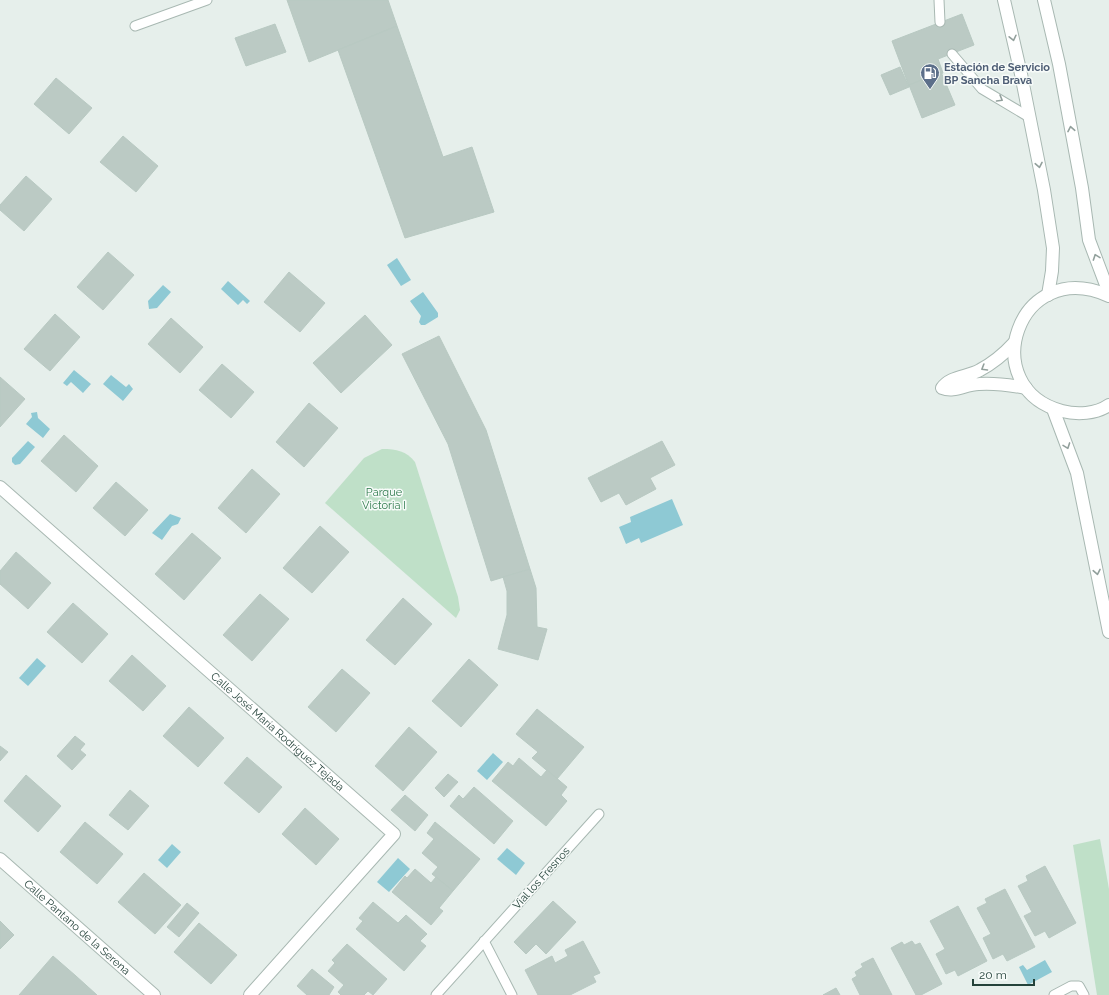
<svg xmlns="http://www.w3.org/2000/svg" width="1109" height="995" font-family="Raleway,sans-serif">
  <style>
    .green { fill: #bfe0c8 }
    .water { fill: #8ec9d4 }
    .building { fill: #bbcac4; stroke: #b8c9c2 }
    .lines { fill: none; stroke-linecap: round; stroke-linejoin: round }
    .service-casing { stroke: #a8b8b2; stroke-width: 11 }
    .minor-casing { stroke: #a8b8b2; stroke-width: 14 }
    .tertiary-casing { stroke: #a8b8b2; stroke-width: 14 }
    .service { stroke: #fff; stroke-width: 9 }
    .minor { stroke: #fff; stroke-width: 12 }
    .tertiary { stroke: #fff; stroke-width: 12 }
    .oneway { stroke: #92a09c }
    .labels { text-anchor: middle; stroke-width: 3; stroke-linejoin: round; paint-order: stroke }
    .service-label { font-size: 11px; font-weight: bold; fill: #4e5e75; stroke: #f7fbf9; text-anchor: start }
    .park-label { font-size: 11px; fill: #2d7a4b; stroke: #f7fbf9 }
    .street-label { font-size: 11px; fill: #24423a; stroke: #f7fbf9 }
  </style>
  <rect width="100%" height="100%" fill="#e6efeb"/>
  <g class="green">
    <path d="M 382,449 C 397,449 406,451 415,462 L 458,597 L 460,610 L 456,618 L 325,503 L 364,458 Z"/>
    <path d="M 1100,839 L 1109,889 L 1109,995 L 1097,995 L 1073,845 Z"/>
  </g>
  <g class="water">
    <path d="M 397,258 L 411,280 L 401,286 L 387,265 Z"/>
    <path d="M 228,281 L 250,301 L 247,304 L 243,300 L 238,305 L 221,289 Z"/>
    <path d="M 163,285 L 171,292 L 157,308 L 149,309 L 148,301 Z"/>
    <path d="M 423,292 L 438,313 L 438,317 L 425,325 L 421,325 L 419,322 L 421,316 L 410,301 Z"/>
    <path d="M 74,370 L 91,384 L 83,393 L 71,382 L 67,386 L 63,383 Z"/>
    <path d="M 111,375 L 126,387 L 129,384 L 133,389 L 123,401 L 103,384 Z"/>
    <path d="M 37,412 L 38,418 L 50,429 L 43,438 L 26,424 L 32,417 L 31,413 Z"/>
    <path d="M 28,441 L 35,447 L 20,464 L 15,465 L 12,462 L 12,458 Z"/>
    <path d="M 672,499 L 683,525 L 641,543 L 639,538 L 626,544 L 619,527 L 631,522 L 630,517 Z"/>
    <path d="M 170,514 L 181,518 L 178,524 L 172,526 L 162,540 L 152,533 Z"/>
    <path d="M 37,658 L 46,666 L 28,686 L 19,678 Z"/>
    <path d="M 493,753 L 503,762 L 487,780 L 477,771 Z"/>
    <path d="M 172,844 L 181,852 L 167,868 L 158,860 Z"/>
    <path d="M 507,848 L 525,863 L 516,875 L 497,859 Z"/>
    <path d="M 398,858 L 410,869 L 389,892 L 377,882 Z"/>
    <path d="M 1045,960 L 1052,972 L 1028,985 L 1019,967 L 1023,965 L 1027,970 Z"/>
  </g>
  <g class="building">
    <path d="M 287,0 L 388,0 L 397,26 L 309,62 Z"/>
    <path d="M 962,14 L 974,45 L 938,59 L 943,73 L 909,86 L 892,41 Z"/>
    <path d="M 275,24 L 286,52 L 246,66 L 235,38 Z"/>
    <path d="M 397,26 L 443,157 L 472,147 L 494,212 L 405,238 L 338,50 Z"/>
    <path d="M 900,67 L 909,87 L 890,95 L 881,75 Z"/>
    <path d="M 941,72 L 955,105 L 922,118 L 909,85 Z"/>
    <path d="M 56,78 L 92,108 L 69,134 L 34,104 Z"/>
    <path d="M 123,136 L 158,166 L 136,192 L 100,162 Z"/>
    <path d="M 26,176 L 52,199 L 24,231 L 0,210 L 0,205 Z"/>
    <path d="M 108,252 L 134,275 L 103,310 L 77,287 Z"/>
    <path d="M 289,272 L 325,303 L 300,332 L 264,302 Z"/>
    <path d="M 55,314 L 80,337 L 50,371 L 24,349 Z"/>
    <path d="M 365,315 L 392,345 L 341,393 L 313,363 Z"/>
    <path d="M 171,318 L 203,347 L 180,373 L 148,344 Z"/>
    <path d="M 439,336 L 486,430 L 530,569 L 491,581 L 448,444 L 402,354 Z"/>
    <path d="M 222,364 L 254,392 L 231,418 L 199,390 Z"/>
    <path d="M 0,377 L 25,399 L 0,427 Z"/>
    <path d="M 309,403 L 338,428 L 304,467 L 276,442 Z"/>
    <path d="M 64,435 L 98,466 L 76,492 L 41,461 Z"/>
    <path d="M 662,441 L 675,465 L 650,478 L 656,489 L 626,505 L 619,493 L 601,502 L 588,478 Z"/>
    <path d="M 252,469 L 280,494 L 246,533 L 218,508 Z"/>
    <path d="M 116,482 L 148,510 L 125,536 L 93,508 Z"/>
    <path d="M 320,526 L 349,552 L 312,593 L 283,568 Z"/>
    <path d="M 192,533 L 221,558 L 184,600 L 155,574 Z"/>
    <path d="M 16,552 L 51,583 L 28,609 L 0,584 L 0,571 Z"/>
    <path d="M 530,569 L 536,588 L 537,627 L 547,629 L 538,660 L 498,649 L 507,615 L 507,591 L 503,577 Z"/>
    <path d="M 260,594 L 289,619 L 252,661 L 223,635 Z"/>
    <path d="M 403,598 L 432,624 L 395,665 L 366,640 Z"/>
    <path d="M 73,603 L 108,634 L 82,663 L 47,632 Z"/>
    <path d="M 132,655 L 166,686 L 143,711 L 109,681 Z"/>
    <path d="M 469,659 L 498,685 L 461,727 L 432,701 Z"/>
    <path d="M 342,669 L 370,693 L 336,732 L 308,707 Z"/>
    <path d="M 189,707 L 224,738 L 198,767 L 163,736 Z"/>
    <path d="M 537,709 L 584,747 L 557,779 L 532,758 L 538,752 L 516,734 Z"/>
    <path d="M 409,727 L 437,752 L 403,791 L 375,766 Z"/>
    <path d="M 75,736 L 85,744 L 80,750 L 86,755 L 72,770 L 57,756 Z"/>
    <path d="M 0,746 L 8,752 L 0,761 Z"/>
    <path d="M 247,757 L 282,787 L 259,813 L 224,783 Z"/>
    <path d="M 519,758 L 541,777 L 547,770 L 567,787 L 561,795 L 567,801 L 546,826 L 492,781 L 508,762 L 513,766 Z"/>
    <path d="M 448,774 L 458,782 L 444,797 L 435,788 Z"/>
    <path d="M 26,775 L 61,806 L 38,832 L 4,801 Z"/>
    <path d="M 474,787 L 513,821 L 494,844 L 450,806 L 459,795 L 463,799 Z"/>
    <path d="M 130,790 L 149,806 L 128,830 L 109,815 Z"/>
    <path d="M 405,795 L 428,815 L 415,831 L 391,810 Z"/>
    <path d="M 305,808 L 339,839 L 316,865 L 282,834 Z"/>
    <path d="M 85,822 L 123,854 L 97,884 L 60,852 Z"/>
    <path d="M 435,822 L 480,859 L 453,891 L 432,874 L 438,867 L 422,853 L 434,839 L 427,833 Z"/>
    <path d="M 1045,866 L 1076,923 L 1049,938 L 1045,931 L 1035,936 L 1024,916 L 1032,912 L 1018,886 L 1028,881 L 1026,876 Z"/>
    <path d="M 415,869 L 431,883 L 436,877 L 453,891 L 439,908 L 443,911 L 431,925 L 392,892 L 405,876 L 407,878 Z"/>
    <path d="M 144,873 L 181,905 L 155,934 L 118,902 Z"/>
    <path d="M 1005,889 L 1035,947 L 1007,961 L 1003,954 L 993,959 L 983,938 L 991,934 L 977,908 L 987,903 L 985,899 Z"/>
    <path d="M 553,901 L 576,922 L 546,954 L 536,944 L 526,954 L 514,942 Z"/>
    <path d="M 373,902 L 398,923 L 406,915 L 427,934 L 420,941 L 426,946 L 404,971 L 356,929 L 363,921 L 359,918 Z"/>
    <path d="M 187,903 L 199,913 L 179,937 L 167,927 Z"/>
    <path d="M 958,906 L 987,961 L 958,976 L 955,970 L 946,974 L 936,954 L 945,949 L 930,921 Z"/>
    <path d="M 0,921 L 14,935 L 0,949 Z"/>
    <path d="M 199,923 L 237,955 L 211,984 L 174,952 Z"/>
    <path d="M 583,941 L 600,973 L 593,976 L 596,982 L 570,995 L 538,995 L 525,970 L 552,956 L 555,963 L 568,956 L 565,950 Z"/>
    <path d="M 912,941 L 915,945 L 920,943 L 942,984 L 921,995 L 916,995 L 891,948 L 902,942 L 904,945 Z"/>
    <path d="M 347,944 L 387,979 L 373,995 L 368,991 L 364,995 L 341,995 L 338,992 L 344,985 L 328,971 L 335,963 L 332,960 Z"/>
    <path d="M 53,956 L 76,976 L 97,995 L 19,995 Z"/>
    <path d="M 873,958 L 892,995 L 860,995 L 852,979 L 857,976 L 855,972 L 863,967 L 861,964 Z"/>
    <path d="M 312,969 L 334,987 L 329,995 L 307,995 L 297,986 Z"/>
    <path d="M 836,988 L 840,995 L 823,995 Z"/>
  </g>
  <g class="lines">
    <defs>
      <g id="service">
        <path d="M 939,0 L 940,22"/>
        <path d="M 135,26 L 207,0"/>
        <path d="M 952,54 L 982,89 L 1029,117"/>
        <path d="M 484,941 L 512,995"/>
        <path d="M 436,995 L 599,814"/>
        <path d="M 1054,995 L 1071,986 L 1079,986 L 1084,995"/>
      </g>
      <g id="minor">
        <path id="s1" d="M 0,487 L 394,834 L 250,995"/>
        <path id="s2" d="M 0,859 L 154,995"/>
      </g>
      <g id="tertiary">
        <path d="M 1004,0 L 1021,74 L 1044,190 L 1053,248 L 1052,271 L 1048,295"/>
        <path d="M 1044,0 L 1059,64 L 1082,188 L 1089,240 L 1109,293"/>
        <path d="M 1109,296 C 1017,255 975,388 1062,411 C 1077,415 1096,414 1109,405"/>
        <path d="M 1014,343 C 1004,354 993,363 980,370 C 968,377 950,376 942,388 C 955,393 965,384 979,384 C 995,383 1010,385 1026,388"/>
        <path d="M 1053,409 L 1077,473 L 1109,632"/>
      </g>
    </defs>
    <use href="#service" class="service-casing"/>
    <use href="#minor" class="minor-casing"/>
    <use href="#tertiary" class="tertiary-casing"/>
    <use href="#service" class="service"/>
    <use href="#minor" class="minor"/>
    <use href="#tertiary" class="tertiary"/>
  </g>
  <defs><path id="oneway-chevron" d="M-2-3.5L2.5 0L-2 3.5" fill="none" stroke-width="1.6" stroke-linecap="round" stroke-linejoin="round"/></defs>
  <g class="oneway">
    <use href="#oneway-chevron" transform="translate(1013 38) rotate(77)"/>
    <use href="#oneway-chevron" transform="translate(1000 99) rotate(30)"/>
    <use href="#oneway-chevron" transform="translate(1071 129) rotate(-101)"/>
    <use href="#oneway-chevron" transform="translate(1039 165) rotate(79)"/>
    <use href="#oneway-chevron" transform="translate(1096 257) rotate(-110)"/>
    <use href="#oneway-chevron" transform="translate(984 368) rotate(149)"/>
    <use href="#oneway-chevron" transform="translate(1067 446) rotate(70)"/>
    <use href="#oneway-chevron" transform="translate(1097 572) rotate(79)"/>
  </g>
  <defs>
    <symbol id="fuel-pin" viewBox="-11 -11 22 30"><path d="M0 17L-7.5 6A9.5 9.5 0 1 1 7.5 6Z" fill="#5c6f8a" stroke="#f7fbf9"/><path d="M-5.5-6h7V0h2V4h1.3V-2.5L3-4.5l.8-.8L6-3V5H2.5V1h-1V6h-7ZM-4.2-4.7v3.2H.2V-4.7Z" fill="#fff"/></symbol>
  </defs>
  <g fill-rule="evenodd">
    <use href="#fuel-pin" x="919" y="62" width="22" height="30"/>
  </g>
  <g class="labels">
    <g class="service-label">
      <text x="944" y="71">Estación de Servicio<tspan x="944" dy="13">BP Sancha Brava</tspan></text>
    </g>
    <g class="park-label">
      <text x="384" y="496">Parque<tspan x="384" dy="13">Victoria I</tspan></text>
    </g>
    <g class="street-label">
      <text dy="4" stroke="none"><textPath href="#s1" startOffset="370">Calle José María Rodríguez Tejada</textPath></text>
      <text transform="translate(541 878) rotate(-48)" y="4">Vial los Fresnos</text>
      <text dy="4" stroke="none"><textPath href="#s2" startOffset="103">Calle Pantano de la Serena</textPath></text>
    </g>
  </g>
  <path d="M973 979v6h61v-6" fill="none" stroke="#24423a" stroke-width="2"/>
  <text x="979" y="979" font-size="12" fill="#24423a" stroke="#f7fbf9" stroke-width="3" paint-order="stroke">20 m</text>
</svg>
